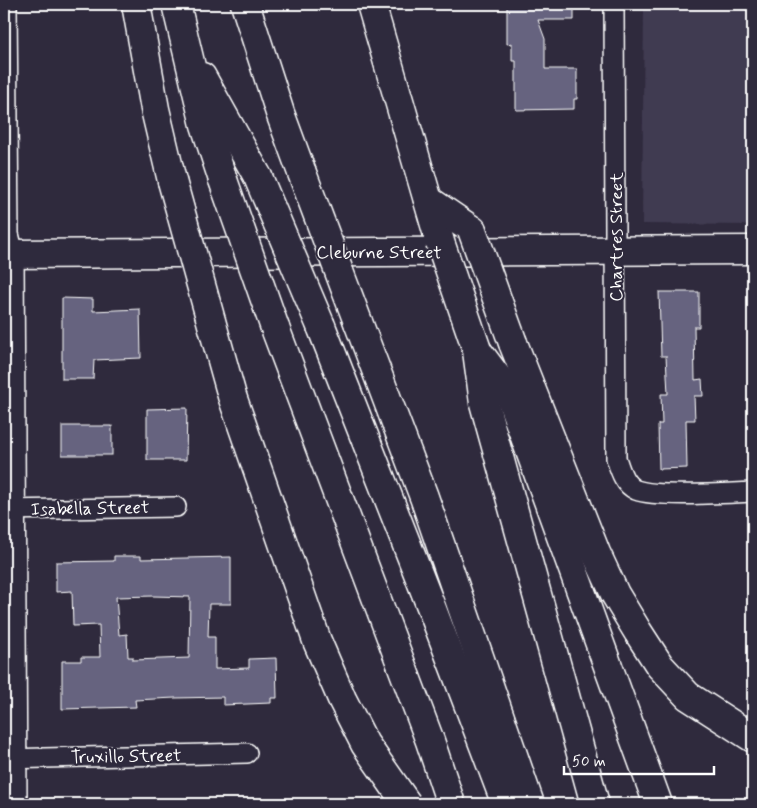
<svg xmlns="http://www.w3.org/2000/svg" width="757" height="808" font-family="Mynerve,sans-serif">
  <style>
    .built { fill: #403b51 }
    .building { fill: #66647f; stroke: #fff; fill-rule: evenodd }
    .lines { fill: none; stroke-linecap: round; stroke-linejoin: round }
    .minor-casing { stroke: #fff; stroke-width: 22 }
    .secondary-casing { stroke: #fff; stroke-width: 31 }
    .motorway-casing { stroke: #fff; stroke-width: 31 }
    .minor { stroke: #2f2a3d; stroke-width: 19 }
    .secondary { stroke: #2f2a3d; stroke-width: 28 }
    .motorway { stroke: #2f2a3d; stroke-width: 28 }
    .motorway-bridge-casing { stroke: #fff; stroke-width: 31; stroke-linecap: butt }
    .motorway-bridge { stroke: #2f2a3d; stroke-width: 28 }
    .labels { text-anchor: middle; stroke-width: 4; stroke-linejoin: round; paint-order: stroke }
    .street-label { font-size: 18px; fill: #fff; stroke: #2f2a3d }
  </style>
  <rect width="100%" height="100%" fill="#2f2a3d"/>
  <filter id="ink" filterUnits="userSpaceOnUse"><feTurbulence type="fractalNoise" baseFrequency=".02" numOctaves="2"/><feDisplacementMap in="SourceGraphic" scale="10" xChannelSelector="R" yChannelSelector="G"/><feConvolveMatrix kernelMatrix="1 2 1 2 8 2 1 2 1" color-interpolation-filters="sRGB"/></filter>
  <g filter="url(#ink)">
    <path class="built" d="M 644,4 L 753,4 L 753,225 L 642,224 Z"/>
    <g class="building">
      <path d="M 507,4 L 574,4 L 574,20 L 538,20 L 545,39 L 545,69 L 577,69 L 577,99 L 574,99 L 574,109 L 516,110 L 516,61 L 512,61 L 512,43 L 507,44 Z"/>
      <path d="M 659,292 L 699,292 L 699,327 L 694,327 L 695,380 L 702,379 L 703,396 L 694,396 L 695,420 L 686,420 L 687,468 L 659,469 L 658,424 L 662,424 L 661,394 L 668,394 L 666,356 L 661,356 Z"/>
      <path d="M 62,298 L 93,299 L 93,311 L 140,309 L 141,358 L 94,360 L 93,379 L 62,379 Z"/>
      <path d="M 187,408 L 186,460 L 147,460 L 147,409 Z"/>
      <rect x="62" y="426" width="50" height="29"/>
      <path d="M 114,556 L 141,556 L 141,559 L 231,557 L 231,604 L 209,604 L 208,637 L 215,637 L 215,669 L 249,668 L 249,659 L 276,658 L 277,698 L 271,698 L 271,703 L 223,705 L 223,697 L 175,698 L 135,700 L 136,707 L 62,709 L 62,661 L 81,661 L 81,657 L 100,657 L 99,625 L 73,626 L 72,591 L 56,592 L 56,562 L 114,561 ZM 153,596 L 190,597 L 189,658 L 133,660 L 133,657 L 128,657 L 127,634 L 119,635 L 116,597 Z"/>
    </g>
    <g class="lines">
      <defs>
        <g id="minor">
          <path d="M 7,4 L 9,234 L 14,254 L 17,804"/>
          <path d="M 614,4 L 616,458 C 620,470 624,485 636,490 C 657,498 727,493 753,492"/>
          <path d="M 4,510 L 176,507"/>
          <path d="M 4,759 L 247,753"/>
        </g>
        <path id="secondary" d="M 4,254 L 753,250"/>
        <g id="motorway">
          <path d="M 136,4 L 155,109 L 172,181"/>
          <path d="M 176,4 L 205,125 L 223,180"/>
          <path d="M 245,4 L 280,113 L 302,173"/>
          <path d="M 371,4 L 440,242"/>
          <path d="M 202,77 L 258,177"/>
          <path d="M 428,200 L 472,230"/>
          <path d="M 358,322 L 424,497 L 530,804"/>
          <path d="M 321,326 L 432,609 L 506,804"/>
          <path d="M 275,328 L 430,741 L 451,804"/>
          <path d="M 513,343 L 596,553 L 615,594 L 638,632 L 660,666 L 688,696 L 753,738"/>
          <path d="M 477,350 L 509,393 L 658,804"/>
          <path d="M 477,351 L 484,403 L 595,804"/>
        </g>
      </defs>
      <use href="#minor" class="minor-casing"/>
      <use href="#secondary" class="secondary-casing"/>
      <use href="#motorway" class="motorway-casing"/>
      <use href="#minor" class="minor"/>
      <use href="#secondary" class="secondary"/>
      <use href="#motorway" class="motorway"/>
      <defs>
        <g id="motorway-bridge">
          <path d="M 302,173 L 358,322"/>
          <path d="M 258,177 L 321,326"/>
          <path d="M 223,180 L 275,328"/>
          <path d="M 172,181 L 232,396 L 317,641 L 342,699 L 365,744 L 407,804"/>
          <path d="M 472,230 L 513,343"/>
          <path d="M 440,242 L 477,350"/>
        </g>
      </defs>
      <use href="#motorway-bridge" class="motorway-bridge-casing"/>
      <use href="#motorway-bridge" class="motorway-bridge"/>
    </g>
  </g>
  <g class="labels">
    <g class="street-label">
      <text transform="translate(616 237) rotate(-90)" y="6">Chartres Street</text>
      <text x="379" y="258">Cleburne Street</text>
      <text transform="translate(90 508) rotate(-1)" y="6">Isabella Street</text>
      <text transform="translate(126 756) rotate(-1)" y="6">Truxillo Street</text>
    </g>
  </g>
  <rect width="757" height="808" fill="none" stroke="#2f2a3d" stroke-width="20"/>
  <rect x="10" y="10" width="737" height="788" fill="none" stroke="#fff" stroke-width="2" filter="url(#ink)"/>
  <path d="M564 766v8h150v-8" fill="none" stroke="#ffffff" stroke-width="2.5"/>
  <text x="572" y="766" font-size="15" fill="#ffffff" stroke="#2f2a3d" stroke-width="4" paint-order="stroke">50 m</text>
</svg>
